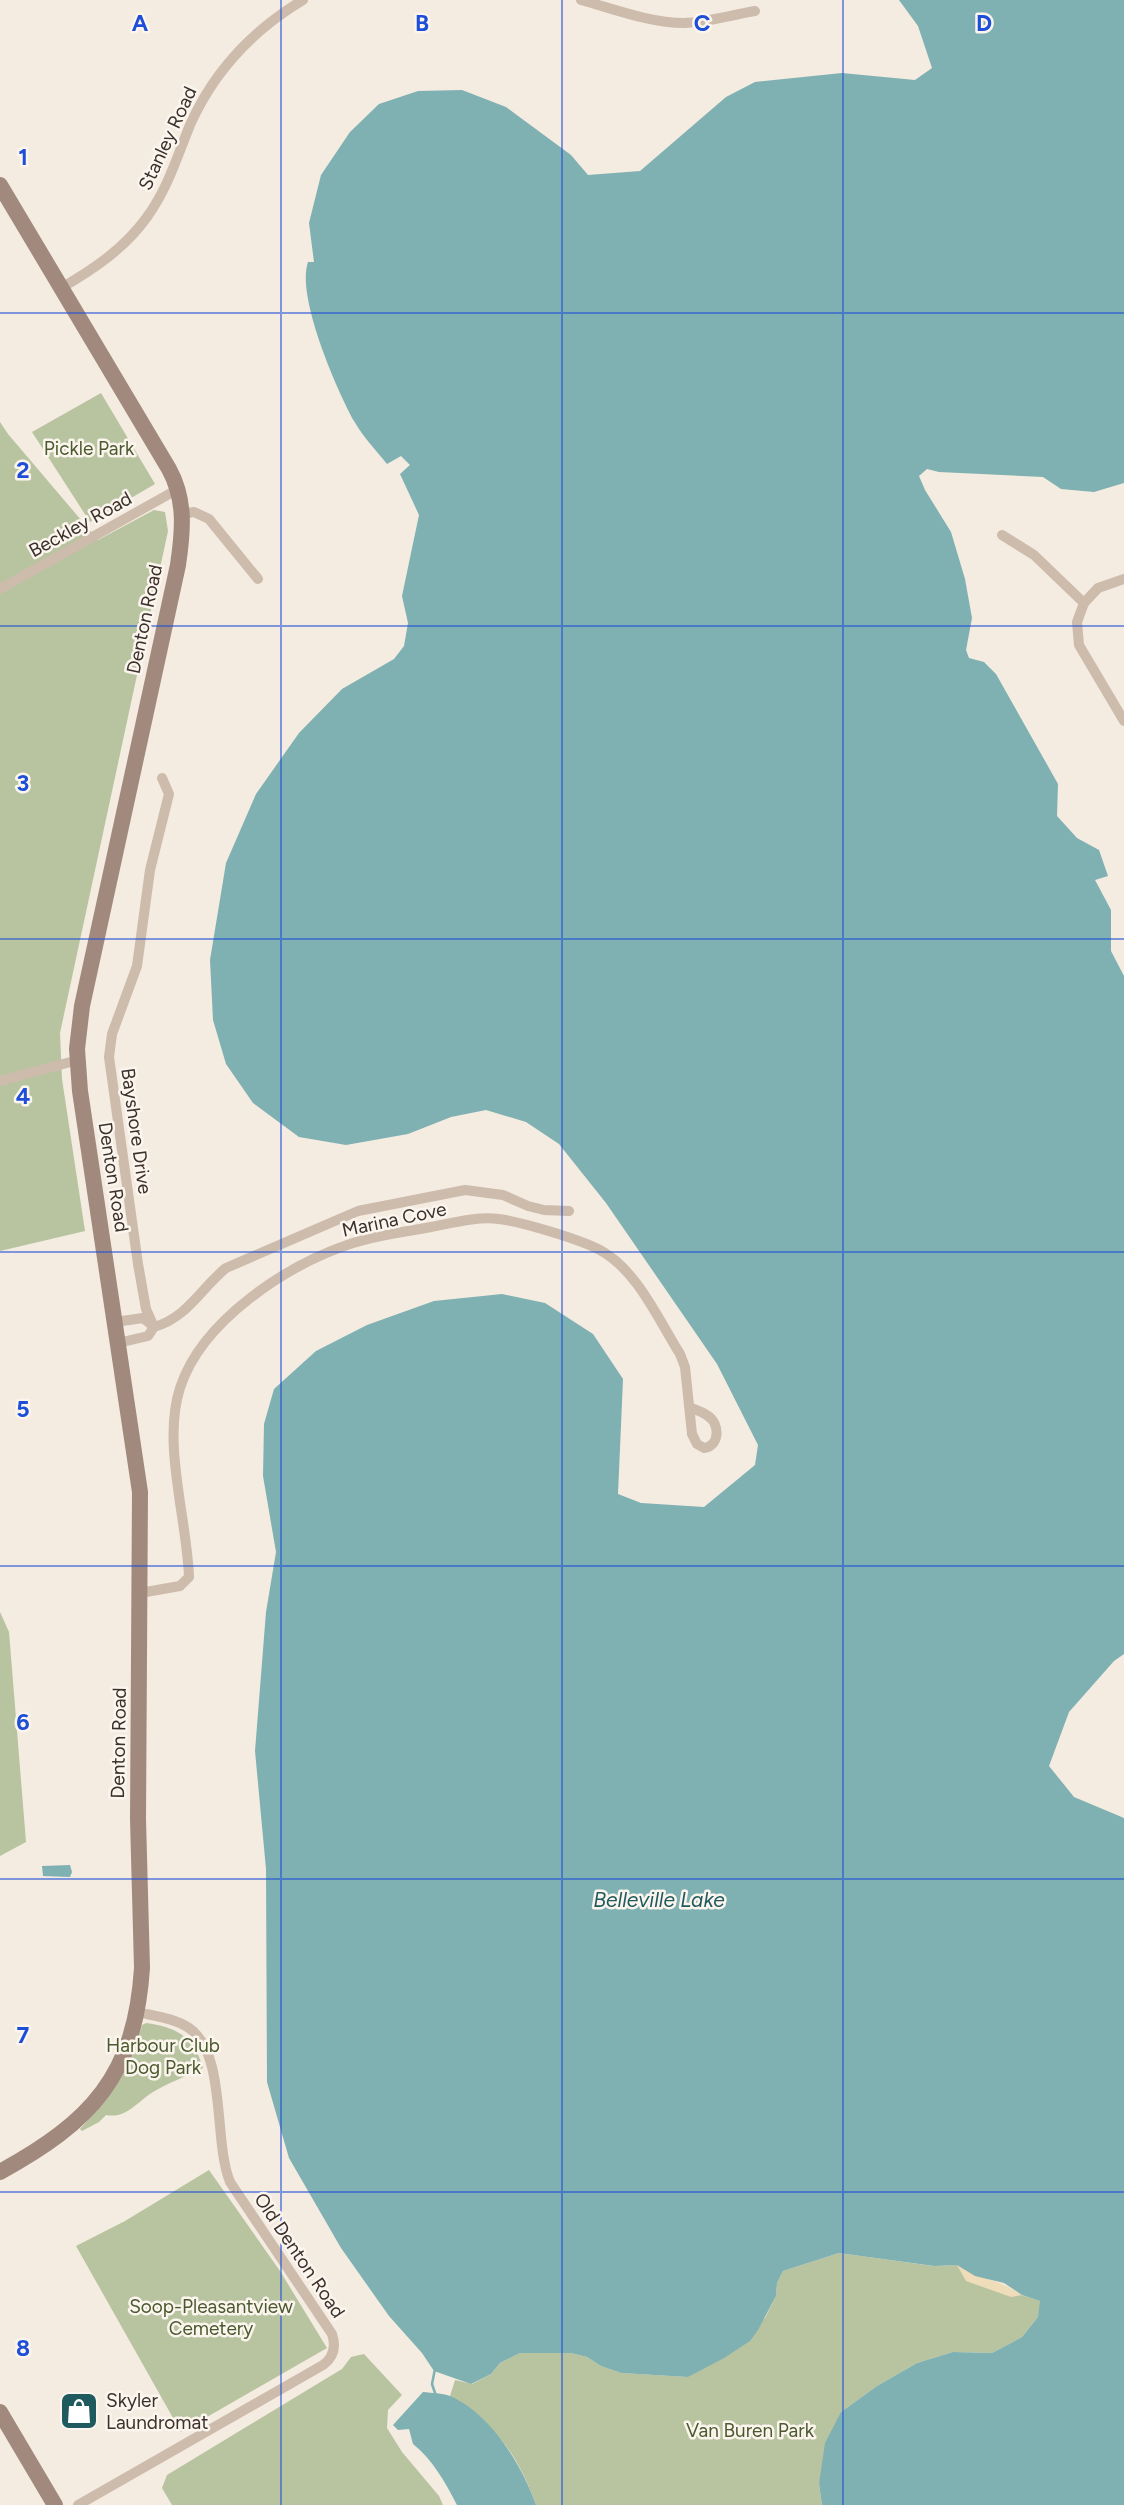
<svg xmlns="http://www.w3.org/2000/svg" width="1124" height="2505" font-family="Figtree,sans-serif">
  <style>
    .green { fill: #b8c4a0 }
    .sand { fill: #efdcb8 }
    .water { fill: #7fb0b2 }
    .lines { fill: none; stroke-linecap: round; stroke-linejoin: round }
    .stream { stroke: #7fb0b2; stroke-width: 2.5 }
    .street { stroke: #cdbbac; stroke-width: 10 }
    .secondary { stroke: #a18a7d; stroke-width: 16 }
    .grid { fill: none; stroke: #1d4ed8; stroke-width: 2; stroke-opacity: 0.55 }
    .labels { text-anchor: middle; stroke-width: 5; stroke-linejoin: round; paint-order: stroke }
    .street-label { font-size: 19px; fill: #3b302b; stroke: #fbf5ee }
    .park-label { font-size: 19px; fill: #4a5a2e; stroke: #fbf5ee }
    .poi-label { font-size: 19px; fill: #3b302b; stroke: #fbf5ee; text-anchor: start }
    .water-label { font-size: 21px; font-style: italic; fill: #1f5a5e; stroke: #fbf5ee }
    .grid-label { font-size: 23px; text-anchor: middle; font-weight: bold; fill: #1d4ed8; stroke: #fbf5ee; stroke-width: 5; stroke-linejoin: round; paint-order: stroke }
  </style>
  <rect width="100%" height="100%" fill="#f4ebe1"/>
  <g class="green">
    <path d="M 101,393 L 155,484 L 90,522 L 32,432 Z"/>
    <path d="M 0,422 L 8,434 L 98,540 L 154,510 L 165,512 L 168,531 L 60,1033 L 62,1079 L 85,1231 L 0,1251 Z"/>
    <path d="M 0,1612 L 9,1632 L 26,1842 L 0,1856 Z"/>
    <path d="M 146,2023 C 177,2027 194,2037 203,2068 C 187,2076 168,2083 153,2092 C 137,2102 126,2119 106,2115 L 99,2122 L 82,2131 L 80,2129 C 108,2100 132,2064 142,2025 Z"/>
    <path d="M 209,2170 L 280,2271 L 327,2348 L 181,2432 L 76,2246 L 125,2221 Z"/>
    <path d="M 839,2253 L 933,2266 L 957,2265 L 1021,2295 L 1041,2301 L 1038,2317 L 1022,2337 L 992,2353 L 953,2352 L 917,2363 L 877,2386 L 841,2412 L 819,2484 L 822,2505 L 536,2505 C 517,2452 496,2427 450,2396 L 455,2380 L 472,2384 L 491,2374 L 500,2363 L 520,2353 L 571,2353 L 587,2357 L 601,2366 L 621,2373 L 688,2377 L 765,2318 L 776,2296 L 777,2283 L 783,2271 Z"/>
    <path d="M 364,2354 L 402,2395 L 388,2410 L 387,2428 L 402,2452 L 439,2496 L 443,2505 L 172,2505 L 162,2488 L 167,2475 L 342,2369 L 351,2357 Z"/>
  </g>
  <path class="sand" d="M 957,2265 C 981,2280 999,2279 1022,2295 L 1011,2297 L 966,2281 Z"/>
  <g class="water">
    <path d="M 899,0 L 1124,0 L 1124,483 L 1094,492 L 1061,489 L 1043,477 L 939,472 L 927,469 L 919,476 L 925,490 L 951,532 L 965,579 L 972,618 L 966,650 L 969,658 L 984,662 L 996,674 L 1058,784 L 1057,816 L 1077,838 L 1099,850 L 1108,876 L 1095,880 L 1111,910 L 1111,951 L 1124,976 L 1124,1654 L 1114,1661 L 1069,1712 L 1049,1766 L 1074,1797 L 1124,1818 L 1124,2505 L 822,2505 L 819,2484 L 825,2443 L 841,2412 L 877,2386 L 917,2363 L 953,2352 L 992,2353 L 1022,2337 L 1038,2317 L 1040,2301 L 1022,2295 L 1004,2283 L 975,2276 L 957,2265 L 934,2266 L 839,2253 L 783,2271 L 777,2283 L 776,2296 L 758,2330 L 750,2341 L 724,2358 L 688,2377 L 621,2373 L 601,2366 L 587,2357 L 571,2353 L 520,2353 L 500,2363 L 491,2374 L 471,2384 L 434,2371 L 422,2353 L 389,2316 L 341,2248 L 289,2158 L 267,2082 L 266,1869 L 255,1751 L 266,1612 L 276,1552 L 263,1476 L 264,1424 L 274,1389 L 316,1351 L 367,1325 L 434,1301 L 502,1294 L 545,1303 L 593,1334 L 623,1379 L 618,1494 L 641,1503 L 704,1507 L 755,1465 L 758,1445 L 717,1364 L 606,1203 L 559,1144 L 526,1122 L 486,1110 L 451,1117 L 408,1134 L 346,1145 L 299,1137 L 253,1103 L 226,1064 L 213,1020 L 210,960 L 226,863 L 256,794 L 299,733 L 342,689 L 394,659 L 404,646 L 408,623 L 402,596 L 419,515 L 400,474 L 410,465 L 401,456 L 387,464 C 376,450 363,437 354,421 C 336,388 296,296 308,262 L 314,262 L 309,223 L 321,175 L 350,132 L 379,104 L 418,91 L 462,90 L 506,107 L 571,155 L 588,175 L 640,171 L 726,97 L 755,82 L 842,73 L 915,80 L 932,68 L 918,26 Z"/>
    <path d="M 70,1865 L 72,1872 L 70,1877 L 43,1876 L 42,1866 Z"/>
    <path d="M 423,2392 C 432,2393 442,2393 450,2396 C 491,2414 522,2465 536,2505 L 457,2505 C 445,2482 433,2460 413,2444 L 409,2429 L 398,2430 L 393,2425 Z"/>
  </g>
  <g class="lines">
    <path class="stream" d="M 435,2369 L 432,2384 L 436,2396"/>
    <g class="street">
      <path d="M 581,0 C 614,9 650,23 684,23 C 708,22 731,15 755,11"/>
      <path d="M 61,288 C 94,269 125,248 147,217 C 168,188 177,157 190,125 C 214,71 253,30 303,0"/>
      <path d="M 182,514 L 194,512 L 209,519 L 258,579"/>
      <path d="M 1002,535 L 1034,555 L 1084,603 L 1077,622 L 1079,645 L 1124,721"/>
      <path d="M 0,589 L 178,489"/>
      <path d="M 1084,603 L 1098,588 L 1124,579"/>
      <path d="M 0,1081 L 78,1060"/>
      <path d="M 115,1322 L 143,1318 L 152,1325"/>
      <path d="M 154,1327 L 146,1309 L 138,1264 L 109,1057 L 112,1034 L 137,966 L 150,870 L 169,794 L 162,778"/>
      <path d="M 118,1343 L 148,1336 L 154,1327 C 187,1318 201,1288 226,1268 L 358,1211 L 465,1190 L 503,1195 L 528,1206 L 544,1210 L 569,1211"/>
      <path d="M 140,1593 L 180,1586 L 189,1577 C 187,1519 162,1443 180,1388 C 202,1320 288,1264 353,1243 C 378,1235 405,1232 431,1227 C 452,1223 478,1216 499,1219 C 522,1222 579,1239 600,1250 C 637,1270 658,1319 680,1354 L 685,1367 L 692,1434 L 697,1444 L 704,1448 C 720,1446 720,1424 708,1416 C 703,1412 696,1410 691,1408"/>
      <path d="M 78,2505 L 323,2365 C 334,2357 336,2346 332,2334 L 230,2182 C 213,2140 227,2054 189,2028 C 174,2018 154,2016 137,2012"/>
    </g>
    <g class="secondary">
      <path d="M 0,185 L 169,469 C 186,500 183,531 178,565 L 82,1006 L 77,1049 L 80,1091 L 140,1492 L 138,1819 L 142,1968 C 135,2076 91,2122 0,2172"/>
      <path d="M 0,2412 L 55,2505"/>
    </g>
  </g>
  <path class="grid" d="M 281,0 L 281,2505M 562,0 L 562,2505M 843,0 L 843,2505M 0,313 L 1124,313M 0,626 L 1124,626M 0,939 L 1124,939M 0,1252 L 1124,1252M 0,1566 L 1124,1566M 0,1879 L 1124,1879M 0,2192 L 1124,2192"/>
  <defs>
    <symbol id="shop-square" viewBox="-11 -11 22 22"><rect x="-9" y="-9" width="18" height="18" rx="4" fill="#1f5a5e" stroke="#fbf5ee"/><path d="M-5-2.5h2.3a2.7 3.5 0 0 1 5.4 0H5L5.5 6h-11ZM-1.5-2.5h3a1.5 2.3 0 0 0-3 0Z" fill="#fff"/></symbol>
  </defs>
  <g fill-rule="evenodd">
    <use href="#shop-square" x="57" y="2389" width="44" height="44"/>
  </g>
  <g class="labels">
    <g class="street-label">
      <text transform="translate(167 138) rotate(-65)" y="7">Stanley Road</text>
      <text transform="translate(80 524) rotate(-29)" y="7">Beckley Road</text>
      <text transform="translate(144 619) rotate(-78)" y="7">Denton Road</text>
      <text transform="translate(137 1131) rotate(82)" y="7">Bayshore Drive</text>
      <text transform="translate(114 1177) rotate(81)" y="7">Denton Road</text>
      <text transform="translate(394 1219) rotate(-12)" y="7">Marina Cove</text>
      <text transform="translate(118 1743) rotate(-89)" y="7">Denton Road</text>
      <text transform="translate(300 2255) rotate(56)" y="7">Old Denton Road</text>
    </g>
    <g class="park-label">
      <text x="89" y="455">Pickle Park</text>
      <text x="163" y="2052">Harbour Club<tspan x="163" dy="22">Dog Park</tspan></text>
      <text x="211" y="2313">Soop-Pleasantview<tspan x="211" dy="22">Cemetery</tspan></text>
      <text x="750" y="2437">Van Buren Park</text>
    </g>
    <g class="poi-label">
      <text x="106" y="2407">Skyler<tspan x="106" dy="22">Laundromat</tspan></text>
    </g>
    <g class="water-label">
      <text x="659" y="1907">Belleville Lake</text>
    </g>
  </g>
  <g class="grid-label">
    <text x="140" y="31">A</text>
    <text x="422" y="31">B</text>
    <text x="702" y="31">C</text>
    <text x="984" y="31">D</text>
    <text x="23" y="165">1</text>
    <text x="23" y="478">2</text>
    <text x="23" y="791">3</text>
    <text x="23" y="1104">4</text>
    <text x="23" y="1417">5</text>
    <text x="23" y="1730">6</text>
    <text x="23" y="2043">7</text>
    <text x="23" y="2356">8</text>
  </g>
</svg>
